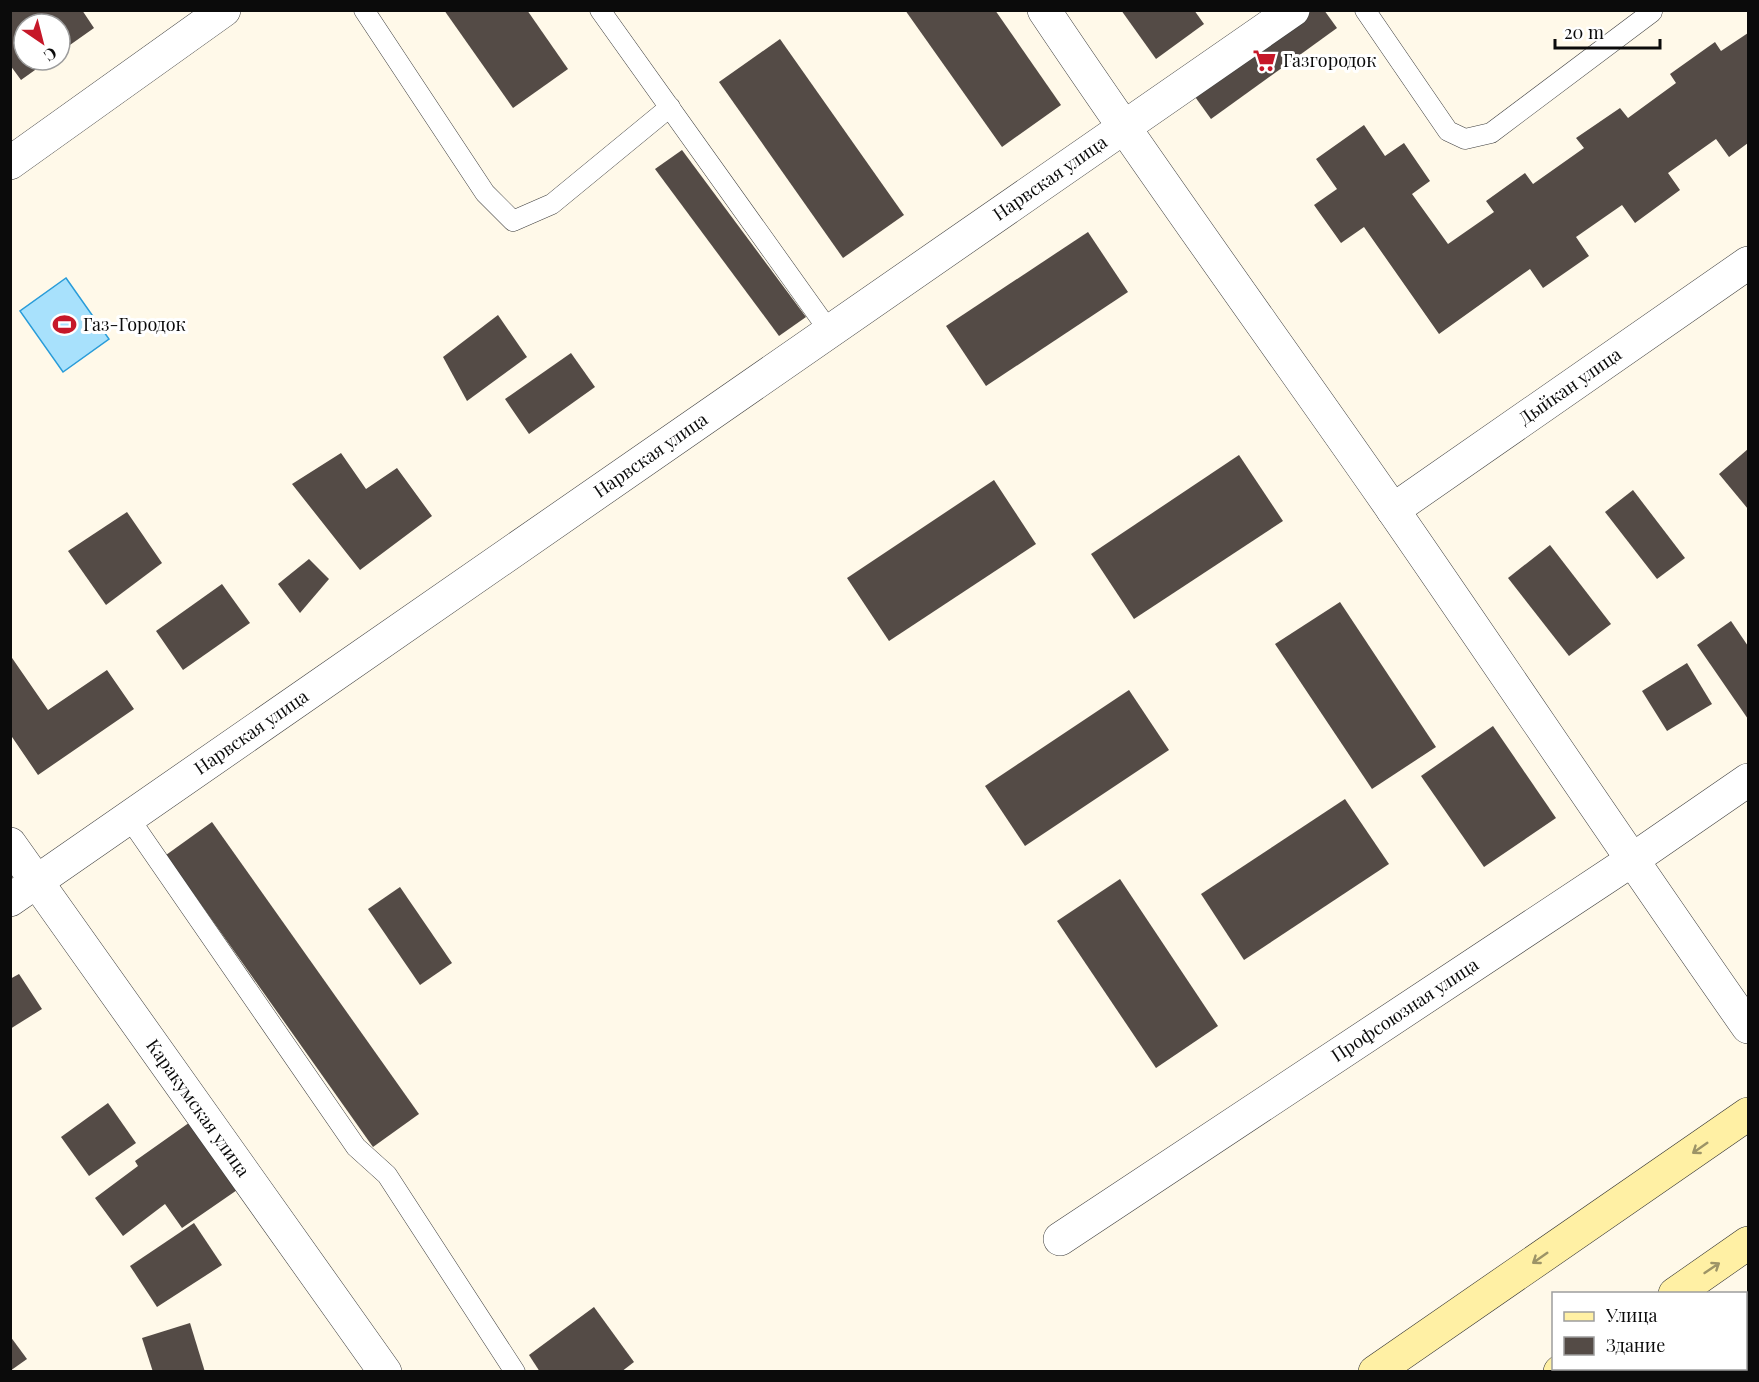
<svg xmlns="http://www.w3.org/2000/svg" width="1759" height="1382" font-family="'Playfair Display',serif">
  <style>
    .water { fill: #a8e1fc; stroke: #299cd9; stroke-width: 1.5 }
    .building { fill: #544b46 }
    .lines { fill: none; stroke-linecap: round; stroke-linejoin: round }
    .lane-casing { stroke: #3e3e3e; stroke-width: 21 }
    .street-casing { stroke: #3e3e3e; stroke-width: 34 }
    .secondary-casing { stroke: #2d2d2d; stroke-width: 34 }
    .lane { stroke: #fff; stroke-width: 20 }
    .street { stroke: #fff; stroke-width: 33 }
    .secondary { stroke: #fff0a4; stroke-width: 33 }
    .oneway { stroke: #9d9467 }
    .labels { text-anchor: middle; stroke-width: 6; stroke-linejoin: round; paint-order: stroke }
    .poi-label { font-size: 18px; fill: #0b0b0b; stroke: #fff; text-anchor: start }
    .street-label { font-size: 18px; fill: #0b0b0b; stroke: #fff }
  </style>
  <rect width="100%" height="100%" fill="#fff9e9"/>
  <path class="water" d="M 66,278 L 109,339 L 63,372 L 20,311 Z"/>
  <g class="building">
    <path d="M 10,10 L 82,10 L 94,28 L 60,52 L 60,24 L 24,24 L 24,60 L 49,60 L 21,80 L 10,65 Z"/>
    <path d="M 444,10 L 527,10 L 568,69 L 513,108 Z"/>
    <path d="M 905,10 L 995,10 L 1061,105 L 1002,147 Z"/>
    <path d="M 1121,10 L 1194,10 L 1204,24 L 1156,59 Z"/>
    <path d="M 1309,10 L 1324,10 L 1337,28 L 1211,119 L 1193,94 Z"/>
    <path d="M 1748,33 L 1748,143 L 1729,157 L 1716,139 L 1668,173 L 1680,190 L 1635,223 L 1622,205 L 1576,237 L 1589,256 L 1543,288 L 1530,269 L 1439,334 L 1364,227 L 1341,243 L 1314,205 L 1337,189 L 1316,159 L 1364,125 L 1385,156 L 1404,143 L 1430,181 L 1412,194 L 1448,244 L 1494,212 L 1486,201 L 1525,173 L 1533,184 L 1584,148 L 1576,138 L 1620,108 L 1628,118 L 1676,83 L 1670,74 L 1715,42 L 1721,51 Z"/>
    <path d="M 780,39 L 904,215 L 843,258 L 719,82 Z"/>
    <path d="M 682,150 L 806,317 L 779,336 L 655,169 Z"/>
    <path d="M 1088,232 L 1128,292 L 986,386 L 946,326 Z"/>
    <path d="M 498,315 L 527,357 L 467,401 L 443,357 Z"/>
    <path d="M 571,353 L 595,387 L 529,434 L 505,399 Z"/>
    <path d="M 1748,449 L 1748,509 L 1719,474 Z"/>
    <path d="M 341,453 L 366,489 L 397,468 L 432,516 L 360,570 L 292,484 Z"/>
    <path d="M 1239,455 L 1283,521 L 1134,619 L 1091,554 Z"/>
    <path d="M 994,480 L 1036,544 L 889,641 L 847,578 Z"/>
    <path d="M 1633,490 L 1685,558 L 1657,579 L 1605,512 Z"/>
    <path d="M 127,512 L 162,563 L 106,605 L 68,551 Z"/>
    <path d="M 1550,545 L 1611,624 L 1569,656 L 1508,578 Z"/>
    <path d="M 309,559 L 329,579 L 300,613 L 278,584 Z"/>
    <path d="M 222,584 L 250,623 L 183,670 L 156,631 Z"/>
    <path d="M 1340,602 L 1436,747 L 1372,789 L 1275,644 Z"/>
    <path d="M 1731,621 L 1748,646 L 1748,719 L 1697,645 Z"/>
    <path d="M 10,655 L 48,710 L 107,670 L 134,709 L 38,775 L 10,734 Z"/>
    <path d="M 1687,663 L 1712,704 L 1667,731 L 1642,691 Z"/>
    <path d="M 1129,690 L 1169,750 L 1025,846 L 985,786 Z"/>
    <path d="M 1493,726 L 1556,818 L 1484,867 L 1421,776 Z"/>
    <path d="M 1345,799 L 1389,864 L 1244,960 L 1201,894 Z"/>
    <path d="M 212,822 L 419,1114 L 373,1147 L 166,855 Z"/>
    <path d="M 1120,879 L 1218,1026 L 1156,1068 L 1057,921 Z"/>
    <path d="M 400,887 L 452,963 L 420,985 L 368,909 Z"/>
    <path d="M 19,974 L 42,1009 L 10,1029 L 10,979 Z"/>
    <path d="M 108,1103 L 136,1143 L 89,1176 L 61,1137 Z"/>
    <path d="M 193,1120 L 240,1188 L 182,1228 L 165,1204 L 123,1236 L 95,1198 L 138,1166 L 135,1161 Z"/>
    <path d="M 194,1223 L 222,1265 L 157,1307 L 130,1266 Z"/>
    <path d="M 594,1307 L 634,1362 L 621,1372 L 540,1372 L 529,1355 Z"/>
    <path d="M 190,1323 L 205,1372 L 153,1372 L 142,1338 Z"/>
    <path d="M 10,1336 L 27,1359 L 10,1371 Z"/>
  </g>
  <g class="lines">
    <defs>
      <g id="lane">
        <path d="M 364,10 L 485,193 L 513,221 L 552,204 L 670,107"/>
        <path d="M 600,10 L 830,332"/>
        <path d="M 1365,10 L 1448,131 L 1465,139 L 1491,133 L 1652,12"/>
        <path d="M 129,818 L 356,1147 L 387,1175 L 515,1372"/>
      </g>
      <g id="street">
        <path d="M 1044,10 C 1157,179 1277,343 1393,510 C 1512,682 1628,856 1748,1027"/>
        <path d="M 10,163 L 224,10"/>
        <path id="s1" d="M 1393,510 L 1748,263"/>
        <path id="s2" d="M 10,844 L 385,1372"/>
        <path id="s3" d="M 10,900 L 1293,10"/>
        <path id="s4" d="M 1060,1239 L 1632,860 L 1748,780"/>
      </g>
      <g id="secondary">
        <path d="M 1675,1294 L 1748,1243"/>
        <path d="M 1375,1372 L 1748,1114"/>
        <path d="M 1560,1372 L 1565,1368"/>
      </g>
    </defs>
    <use href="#lane" class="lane-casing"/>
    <use href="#street" class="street-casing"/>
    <use href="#secondary" class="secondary-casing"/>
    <use href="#lane" class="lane"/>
    <use href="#street" class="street"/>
    <use href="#secondary" class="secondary"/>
  </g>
  <defs><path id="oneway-shaft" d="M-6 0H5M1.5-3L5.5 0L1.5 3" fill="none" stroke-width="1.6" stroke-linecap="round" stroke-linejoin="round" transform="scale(1.5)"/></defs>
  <g class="oneway">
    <use href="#oneway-shaft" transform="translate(1700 1148) rotate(145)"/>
    <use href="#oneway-shaft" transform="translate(1540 1258) rotate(145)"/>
    <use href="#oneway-shaft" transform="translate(1712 1268) rotate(-34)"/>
  </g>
  <defs>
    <symbol id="supermarket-bare" viewBox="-9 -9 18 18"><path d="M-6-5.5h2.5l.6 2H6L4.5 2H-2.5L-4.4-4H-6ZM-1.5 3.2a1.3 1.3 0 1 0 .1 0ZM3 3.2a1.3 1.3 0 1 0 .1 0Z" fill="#c61829" stroke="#fff" stroke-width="2.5" paint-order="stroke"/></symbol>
    <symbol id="stadium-bare" viewBox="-9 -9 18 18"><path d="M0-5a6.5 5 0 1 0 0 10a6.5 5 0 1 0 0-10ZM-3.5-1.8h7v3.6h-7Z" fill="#c61829" stroke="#fff" stroke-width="2.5" paint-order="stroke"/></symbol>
  </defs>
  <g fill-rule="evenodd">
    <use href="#supermarket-bare" x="1248" y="44" width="33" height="33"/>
    <use href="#stadium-bare" x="48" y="308" width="33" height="33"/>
  </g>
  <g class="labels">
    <g class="poi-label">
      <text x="1283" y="67">Газгородок</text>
      <text x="83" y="331">Газ-Городок</text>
    </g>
    <g class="street-label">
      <text dy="6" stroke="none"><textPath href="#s3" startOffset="1266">Нарвская улица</textPath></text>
      <text dy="6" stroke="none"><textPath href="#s1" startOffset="216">Дыйкан улица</textPath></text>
      <text dy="6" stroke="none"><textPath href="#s3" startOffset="780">Нарвская улица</textPath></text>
      <text dy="6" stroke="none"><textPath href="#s3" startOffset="294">Нарвская улица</textPath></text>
      <text dy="6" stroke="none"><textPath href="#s4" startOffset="414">Профсоюзная улица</textPath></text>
      <text dy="6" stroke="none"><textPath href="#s2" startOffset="324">Каракумская улица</textPath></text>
    </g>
  </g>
  <rect width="1759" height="1382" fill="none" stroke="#0b0b0b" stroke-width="24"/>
  <rect x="1552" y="1292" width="195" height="78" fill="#ffffff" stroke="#9d9d9d" stroke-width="1.5"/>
  <rect x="1564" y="1312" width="30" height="9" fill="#fff0a4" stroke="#9d9d9d" stroke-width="1.5"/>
  <text x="1606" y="1322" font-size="18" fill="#0b0b0b">Улица</text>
  <rect x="1564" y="1337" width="30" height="18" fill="#544b46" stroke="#9d9d9d" stroke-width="1.5"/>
  <text x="1606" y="1352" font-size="18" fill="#0b0b0b">Здание</text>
  <g transform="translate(42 42) rotate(145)"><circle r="28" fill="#ffffff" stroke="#9d9d9d" stroke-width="1.5"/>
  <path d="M0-4.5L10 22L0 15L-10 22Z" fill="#c61829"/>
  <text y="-9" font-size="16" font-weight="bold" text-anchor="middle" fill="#0b0b0b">С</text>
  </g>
  <path d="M1555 39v9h105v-9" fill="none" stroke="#0b0b0b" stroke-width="3"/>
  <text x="1564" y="39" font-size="18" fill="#0b0b0b" stroke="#ffffff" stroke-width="4.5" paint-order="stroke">20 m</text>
</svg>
